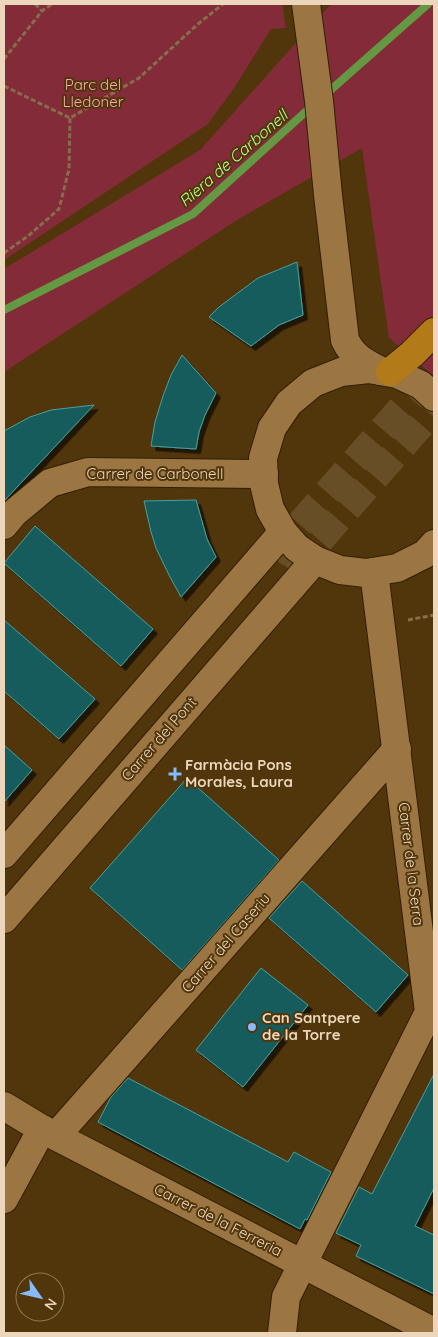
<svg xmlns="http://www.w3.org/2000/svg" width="438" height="1337" font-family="Quicksand,sans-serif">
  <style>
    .green { fill: #832b39 }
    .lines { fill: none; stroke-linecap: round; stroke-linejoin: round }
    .stream { stroke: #649842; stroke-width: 8 }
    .building { fill: #145c5c; stroke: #48a09f; filter: url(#shadow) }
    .highway-tunnel { stroke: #684e27; stroke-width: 28; stroke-dasharray: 28 14; stroke-linecap: butt }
    .street-casing { stroke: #311f03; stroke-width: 30 }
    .highway-casing { stroke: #311f03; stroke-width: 30 }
    .path { stroke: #876e4a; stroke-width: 3; stroke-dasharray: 5 2.5; stroke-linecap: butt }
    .street { stroke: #9b7642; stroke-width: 28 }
    .highway { stroke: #b27a18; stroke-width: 28 }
    .poi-dot { fill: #87bbfb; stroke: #51360c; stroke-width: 2 }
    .labels { text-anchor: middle; stroke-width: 4; stroke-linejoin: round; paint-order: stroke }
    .park-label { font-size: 15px; fill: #faa9af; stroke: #51360c }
    .street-label { font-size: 15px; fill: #ecd7bd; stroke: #51360c }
    .poi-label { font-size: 15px; font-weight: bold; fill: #ecd7bd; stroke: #51360c; text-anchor: start }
    .water-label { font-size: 16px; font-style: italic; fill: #b6fc8b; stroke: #51360c }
  </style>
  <defs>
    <filter id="shadow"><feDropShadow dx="4.5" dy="4.5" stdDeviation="0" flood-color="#0009"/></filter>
  </defs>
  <rect width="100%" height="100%" fill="#51360c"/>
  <g class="green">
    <path d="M 4,4 L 282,4 L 286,28 L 271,29 L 234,88 L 208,124 L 4,260 Z"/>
    <path d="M 331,4 L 434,4 L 434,376 L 389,338 L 362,148 L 237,220 L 4,372 L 4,269 L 200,150 Z"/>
  </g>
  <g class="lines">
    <g class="stream">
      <path d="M 325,95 L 428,4"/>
      <path d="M 4,310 L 193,214 L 312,106"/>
    </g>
  </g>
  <g class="building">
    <path d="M 297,262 L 303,315 L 279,325 L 251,346 L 209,317 L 219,307 L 258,278 Z"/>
    <path d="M 182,355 L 216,393 L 205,415 L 199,432 L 196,449 L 151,446 L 155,422 L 163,396 L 171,375 Z"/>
    <path d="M 94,405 L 4,501 L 4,431 L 30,417 L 51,410 Z"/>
    <path d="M 196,500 L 207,539 L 216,557 L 181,597 L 169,575 L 156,548 L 151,532 L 144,501 Z"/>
    <path d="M 35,526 L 153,629 L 121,666 L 4,563 Z"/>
    <path d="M 4,620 L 95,699 L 59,739 L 4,691 Z"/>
    <path d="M 4,745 L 32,770 L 4,802 Z"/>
    <path d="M 187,778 L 279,860 L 182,970 L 90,888 Z"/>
    <path d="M 302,881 L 408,975 L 376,1012 L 269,918 Z"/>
    <path d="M 261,968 L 308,1005 L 243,1087 L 196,1050 Z"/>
    <path d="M 434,1074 L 434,1188 L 415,1226 L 434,1235 L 434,1294 L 356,1256 L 361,1245 L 336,1233 L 359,1187 L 372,1194 Z"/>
    <path d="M 128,1078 L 288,1162 L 294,1152 L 331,1172 L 307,1220 L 305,1219 L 300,1229 L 98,1122 L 111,1097 Z"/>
  </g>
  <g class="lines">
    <g class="highway-tunnel">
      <path d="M 272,556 L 434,371"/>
      <path d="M 292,572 L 434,410"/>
    </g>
    <defs>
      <g id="street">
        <path d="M 306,4 L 319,101 L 328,195 L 345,340 C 353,357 365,363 381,371"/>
        <path d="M 434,397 L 421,385 L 397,374 L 369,369 L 341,372 L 313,383 L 289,403 L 272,428 L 263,458 L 264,484 L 270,509 L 283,532 L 297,548 L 315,560 L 340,570 L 366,573 L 397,568 L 425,554 L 434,544"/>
        <path d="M 4,525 L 14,513 L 50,483 L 88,472 L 264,474"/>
        <path d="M 4,854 L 283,532"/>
        <path d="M 4,919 L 315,560"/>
        <path d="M 4,1106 L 42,1129 L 434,1332"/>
        <path d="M 56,1136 L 397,749"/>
        <path d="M 4,1199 L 42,1129"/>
        <path d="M 282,1333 L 286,1297 L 429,1012 L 374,572"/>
      </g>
      <path id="highway" d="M 390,372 L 412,354 L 434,332"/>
    </defs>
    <use href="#street" class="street-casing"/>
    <use href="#highway" class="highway-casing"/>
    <g class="path">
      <path d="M 35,4 L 42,11"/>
      <path d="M 4,59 L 42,11 L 52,4"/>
      <path d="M 4,86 L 70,118 L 139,78 L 198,24 L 223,4"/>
      <path d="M 4,253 L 28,236 L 59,209 L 69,169 L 70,118"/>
      <path d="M 408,620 L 434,615"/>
    </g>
    <use href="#street" class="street"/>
    <use href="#highway" class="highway"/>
  </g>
  <g class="poi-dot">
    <path d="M172.5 766.5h5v5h5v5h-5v5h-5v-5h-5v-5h5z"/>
    <circle cx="252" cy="1027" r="5"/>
  </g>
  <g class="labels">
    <g class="park-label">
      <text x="93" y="90">Parc del<tspan x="93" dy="17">Lledoner</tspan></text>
    </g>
    <g class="street-label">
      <text x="155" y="479">Carrer de Carbonell</text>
      <text transform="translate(159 739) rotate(-49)" y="5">Carrer del Pont</text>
      <text transform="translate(411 864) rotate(83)" y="5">Carrer de la Serra</text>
      <text transform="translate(226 943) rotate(-49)" y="5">Carrer del Caseriu</text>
      <text transform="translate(218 1220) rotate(27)" y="5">Carrer de la Ferreria</text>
    </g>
    <g class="poi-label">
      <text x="185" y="770">Farmàcia Pons<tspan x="185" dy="17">Morales, Laura</tspan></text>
      <text x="262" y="1023">Can Santpere<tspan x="262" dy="17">de la Torre</tspan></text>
    </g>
    <g class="water-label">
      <text transform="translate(233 158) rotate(-41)" y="6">Riera de Carbonell</text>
    </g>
  </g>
  <rect width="438" height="1337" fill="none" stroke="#ecd7bd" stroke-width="10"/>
  <g transform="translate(40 1297) rotate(124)"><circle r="24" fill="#51360c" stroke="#8f7653"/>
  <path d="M0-4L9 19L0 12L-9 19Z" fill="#87bbfb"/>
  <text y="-8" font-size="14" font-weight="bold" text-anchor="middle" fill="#ecd7bd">N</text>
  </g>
</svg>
